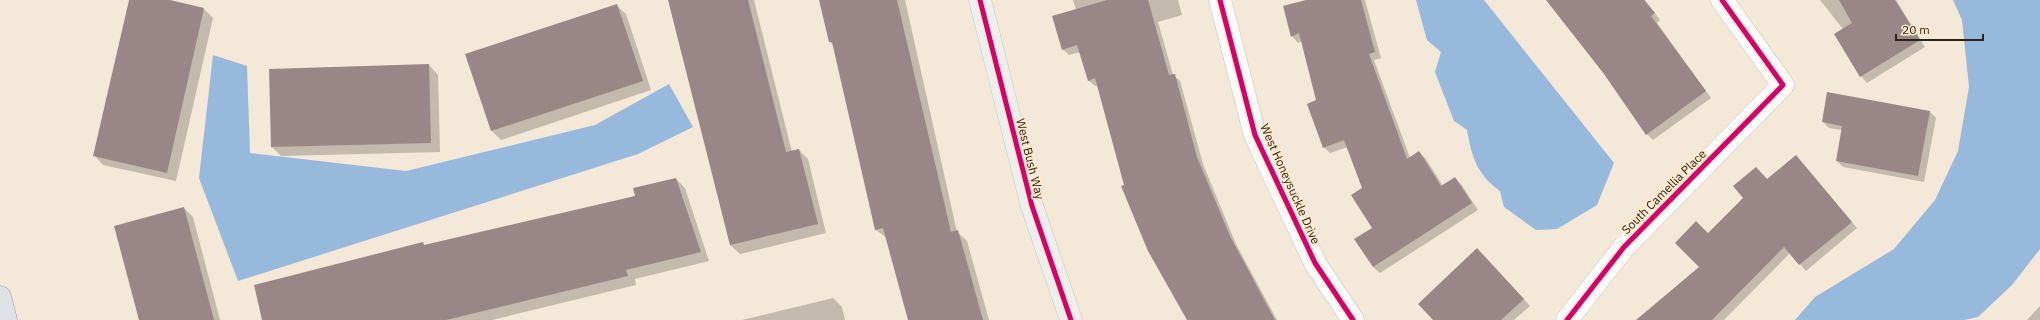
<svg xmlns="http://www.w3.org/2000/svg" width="2040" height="320" font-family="'IBM Plex Sans',sans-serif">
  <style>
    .water { fill: #96b9dc }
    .shadow { fill: #0003 }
    .building { fill: #998787 }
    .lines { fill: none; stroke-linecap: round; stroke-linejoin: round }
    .street-casing { stroke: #cec5b9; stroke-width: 23 }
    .secondary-casing { stroke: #cec5b9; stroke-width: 23 }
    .primary-casing { stroke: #989fa0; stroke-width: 23 }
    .street { stroke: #fdfcf9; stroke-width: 22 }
    .secondary { stroke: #edefef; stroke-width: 22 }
    .primary { stroke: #dde3e6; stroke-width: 22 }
    .cycleway-casing { stroke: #ffe9cd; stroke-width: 8 }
    .cycleway { stroke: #d6006c; stroke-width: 5 }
    .labels { text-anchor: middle; stroke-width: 4; stroke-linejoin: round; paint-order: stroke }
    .street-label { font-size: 12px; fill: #2c2419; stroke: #ffe9cd }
  </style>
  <rect width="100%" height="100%" fill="#f4e8d8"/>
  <g class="water">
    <path d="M 1416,0 L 1484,0 L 1614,163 L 1597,205 L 1557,229 L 1536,230 L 1504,207 L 1500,191 C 1477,174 1472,158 1467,130 L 1454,121 L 1435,72 L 1441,52 L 1427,40 Z"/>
    <path d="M 1953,0 L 2040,0 L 2040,249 L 2012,285 L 1978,317 L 1964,320 L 1795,320 L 1815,297 L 1894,249 L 1935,200 L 1958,151 L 1969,87 L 1962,20 Z"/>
    <path d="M 213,55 L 247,66 L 250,153 L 406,171 L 595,125 L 669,84 L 693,127 L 638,154 L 238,281 L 199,178 Z"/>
  </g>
  <g class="shadow">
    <path d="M 130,0 L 165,0 L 204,9 L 213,18 L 176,181 L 103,165 L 94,155 Z"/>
    <path d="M 669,0 L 754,0 L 792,152 L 799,150 L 808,159 L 826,233 L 740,254 L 730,245 Z"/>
    <path d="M 820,0 L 905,0 L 957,232 L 967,241 L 989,320 L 909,320 L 887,238 L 876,230 L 835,47 L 830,42 Z"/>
    <path d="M 1073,0 L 1178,0 L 1182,15 L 1158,22 L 1173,75 L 1180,81 L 1203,164 L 1236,244 L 1277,320 L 1187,320 L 1125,186 L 1098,85 L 1095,86 L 1088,80 L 1080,52 L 1069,55 L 1063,49 L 1076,10 Z"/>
    <path d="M 1310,0 L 1365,0 L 1381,58 L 1374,60 L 1410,158 L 1419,152 L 1426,159 L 1443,186 L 1455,178 L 1461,184 L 1478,210 L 1380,273 L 1373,267 L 1373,228 L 1363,188 L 1348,147 L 1330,153 L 1324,147 L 1318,101 L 1302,41 L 1298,43 L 1292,36 Z"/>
    <path d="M 1559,0 L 1645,0 L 1660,20 L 1657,23 L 1711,98 L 1653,140 L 1647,134 Z"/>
    <path d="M 1820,0 L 1896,0 L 1925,47 L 1867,83 L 1861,76 L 1835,34 L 1843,29 Z"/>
    <path d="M 616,5 L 626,14 L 651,90 L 501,140 L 492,131 L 467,55 Z"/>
    <path d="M 429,65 L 438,75 L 440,152 L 281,156 L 272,147 Z"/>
    <path d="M 1929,111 L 1936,118 L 1924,182 L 1843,167 L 1837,161 L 1842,130 L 1829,128 L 1823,122 Z"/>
    <path d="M 1796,156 L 1857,228 L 1806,271 L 1790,253 L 1724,320 L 1638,320 L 1700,267 L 1708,235 Z"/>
    <path d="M 676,179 L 685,188 L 709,261 L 635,279 L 636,285 L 492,320 L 263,320 L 423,243 L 425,246 L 636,196 Z"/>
    <path d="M 184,208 L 193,217 L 220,320 L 140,320 Z"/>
    <path d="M 1483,256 L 1530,306 L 1514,320 L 1434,320 Z"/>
    <path d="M 833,298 L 842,307 L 845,320 L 742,320 Z"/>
    <path d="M 2040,306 L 2040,320 L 2027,320 Z"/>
  </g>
  <g class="building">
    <path d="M 129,0 L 170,0 L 204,8 L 167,173 L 93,156 Z"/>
    <path d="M 668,0 L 748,0 L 786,152 L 799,149 L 818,224 L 730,245 Z"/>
    <path d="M 819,0 L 897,0 L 951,232 L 958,230 L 983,320 L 908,320 L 883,228 L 875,230 L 832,42 L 829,42 Z"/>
    <path d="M 1107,0 L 1148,0 L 1169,75 L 1175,74 L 1197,157 L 1230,236 L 1275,320 L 1187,320 L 1148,251 L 1121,186 L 1124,185 L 1095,78 L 1088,81 L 1077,45 L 1062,50 L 1052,16 Z"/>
    <path d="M 1306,0 L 1361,0 L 1375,52 L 1369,54 L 1407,159 L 1419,151 L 1441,186 L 1455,177 L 1472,203 L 1373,267 L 1354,239 L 1372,228 L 1351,195 L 1362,188 L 1344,140 L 1323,148 L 1307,104 L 1316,100 L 1299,33 L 1291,37 L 1283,6 Z"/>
    <path d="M 1546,0 L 1644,0 L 1655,13 L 1651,16 L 1706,91 L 1646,135 L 1604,74 Z"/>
    <path d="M 1839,0 L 1895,0 L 1920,40 L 1860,77 L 1834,34 L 1852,23 Z"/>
    <path d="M 617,4 L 643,81 L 491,131 L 465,54 Z"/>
    <path d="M 429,64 L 431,143 L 271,147 L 269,69 Z"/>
    <path d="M 1827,92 L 1930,111 L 1918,176 L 1836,161 L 1842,126 L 1822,122 Z"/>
    <path d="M 1796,155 L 1852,222 L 1799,265 L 1784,247 L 1712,320 L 1636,320 L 1699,267 L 1675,243 L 1696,221 L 1708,233 L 1743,198 L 1733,186 L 1756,167 L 1767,179 Z"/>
    <path d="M 676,178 L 701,252 L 626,270 L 628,276 L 446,320 L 262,320 L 254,285 L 423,242 L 424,245 L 635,196 L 633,188 Z"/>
    <path d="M 184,207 L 214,320 L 139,320 L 114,226 Z"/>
    <path d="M 1477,248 L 1524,299 L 1501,320 L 1433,320 L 1418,304 Z"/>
  </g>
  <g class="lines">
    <defs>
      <g id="street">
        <path d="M 1220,0 L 1255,135 L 1315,263 L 1353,320"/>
        <path d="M 1567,320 L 1624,247 L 1783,85 L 1722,0"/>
      </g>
      <path id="secondary" d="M 980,0 L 1032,206 L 1071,320"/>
      <path id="primary" d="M 0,297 L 6,320"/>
    </defs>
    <use href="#street" class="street-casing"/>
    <use href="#secondary" class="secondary-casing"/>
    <use href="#primary" class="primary-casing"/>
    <use href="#street" class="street"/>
    <use href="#secondary" class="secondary"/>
    <use href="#primary" class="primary"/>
    <defs>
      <g id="cycleway">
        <path d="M 980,0 L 1032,206 L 1071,320"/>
        <path d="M 1220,0 L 1255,135 L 1315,263 L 1353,320"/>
        <path d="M 1567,320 L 1624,247 L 1783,85 L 1722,0"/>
      </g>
    </defs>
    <use href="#cycleway" class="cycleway-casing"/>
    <use href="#cycleway" class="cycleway"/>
  </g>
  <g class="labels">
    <g class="street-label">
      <text transform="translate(1030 159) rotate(76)" y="4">West Bush Way</text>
      <text transform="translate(1290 184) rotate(66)" y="4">West Honeysuckle Drive</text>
      <text transform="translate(1664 192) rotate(-45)" y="4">South Camellia Place</text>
    </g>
  </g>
  <path d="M1896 34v6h87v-6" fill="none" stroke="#2c2419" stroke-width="2"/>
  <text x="1902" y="34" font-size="12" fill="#2c2419" stroke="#ffe9cd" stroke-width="3" paint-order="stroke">20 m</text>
</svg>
